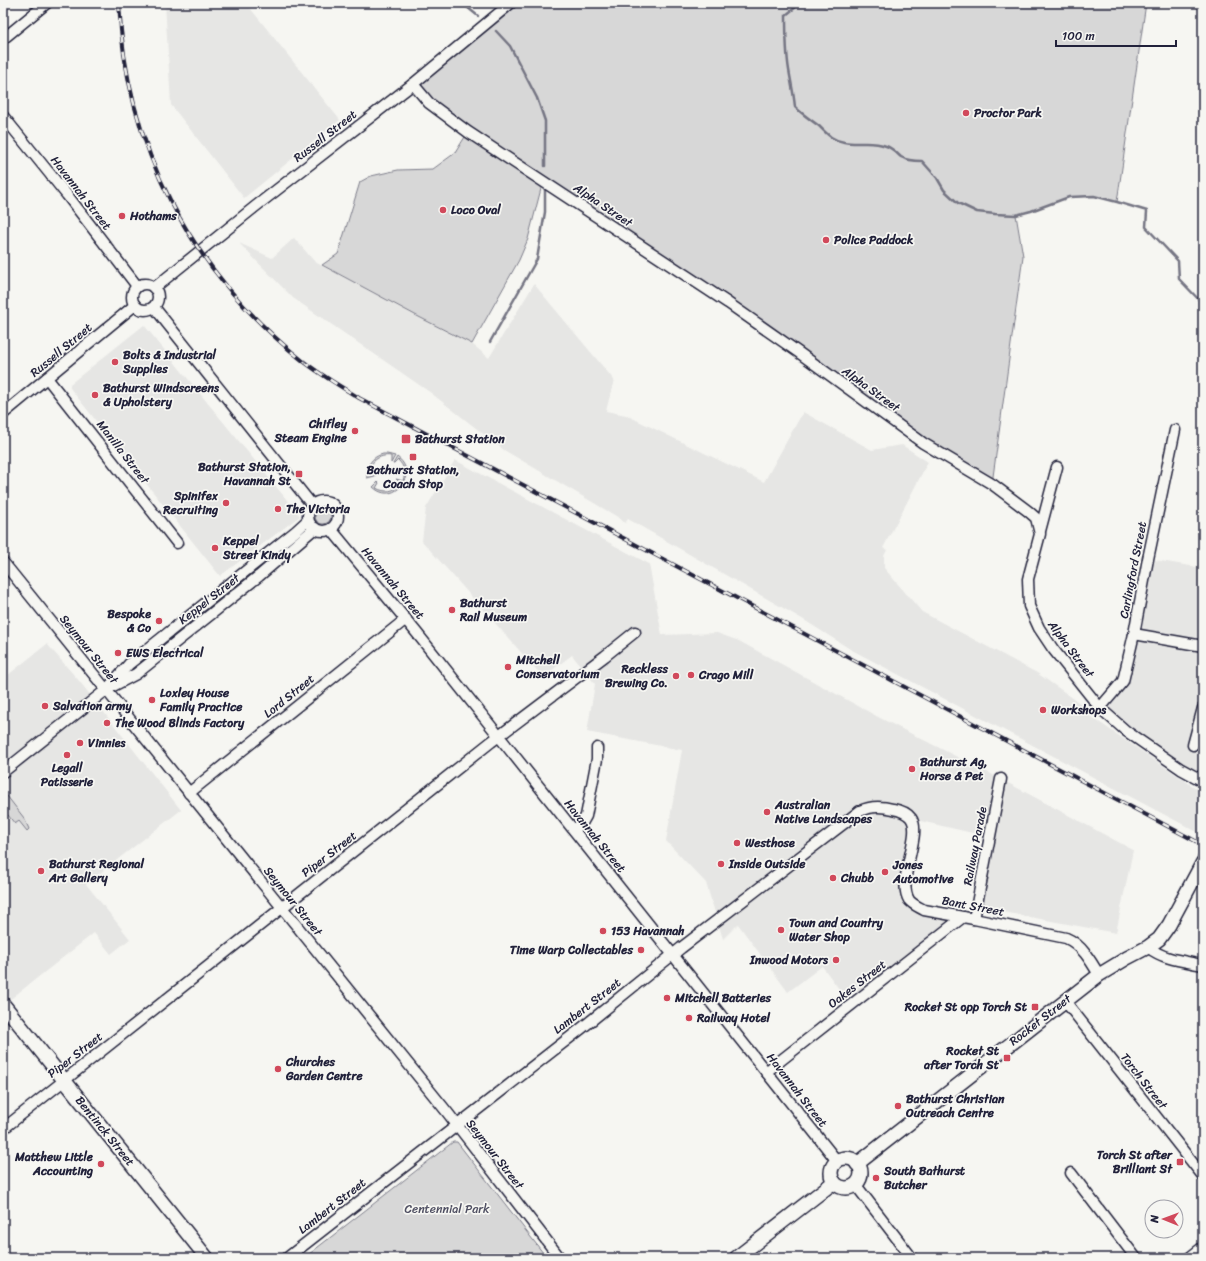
<svg xmlns="http://www.w3.org/2000/svg" width="1206" height="1261" font-family="Sriracha,sans-serif">
  <style>
    .built { fill: #e6e6e4 }
    .green { fill: #d7d7d7; stroke: #7c7c89 }
    .lines { fill: none; stroke-linecap: round; stroke-linejoin: round }
    .stream { stroke: #757583; stroke-width: 2.5 }
    .minor-casing { stroke: #22223b; stroke-width: 13 }
    .major-casing { stroke: #22223b; stroke-width: 16 }
    .minor { stroke: #f6f6f2; stroke-width: 10 }
    .major { stroke: #f6f6f2; stroke-width: 13 }
    .rail-casing { stroke: #22223b; stroke-width: 4 }
    .rail { stroke: #f6f6f2; stroke-width: 2.5; stroke-dasharray: 8; stroke-linecap: butt }
    .poi-dot { fill: #d1495b; stroke: #f6f6f2; stroke-width: 1.5 }
    .labels { text-anchor: middle; stroke-width: 3.5; stroke-linejoin: round; paint-order: stroke }
    .poi-label { font-size: 12px; font-weight: bold; fill: #22223b; stroke: #f6f6f2; text-anchor: start }
    .street-label { font-size: 12px; fill: #22223b; stroke: #f6f6f2 }
    .park-label { font-size: 12px; fill: #4f4f62; stroke: #f6f6f2 }
  </style>
  <rect width="100%" height="100%" fill="#f6f6f2"/>
  <filter id="ink" filterUnits="userSpaceOnUse"><feTurbulence type="fractalNoise" baseFrequency=".025" numOctaves="2"/><feDisplacementMap in="SourceGraphic" scale="8" xChannelSelector="R" yChannelSelector="G"/><feConvolveMatrix kernelMatrix="1 2 1 2 8 2 1 2 1" color-interpolation-filters="sRGB"/></filter>
  <g filter="url(#ink)">
    <g class="built">
      <path d="M 165,3 L 246,3 L 340,120 L 244,198 L 171,105 Z"/>
      <path d="M 294,238 L 315,262 L 472,344 L 489,358 L 534,284 L 614,380 L 606,411 L 626,415 L 764,482 L 803,412 L 872,450 L 902,445 L 928,462 L 883,548 L 887,550 L 884,556 L 884,568 L 922,612 L 1037,673 L 1084,706 L 1090,716 L 1203,793 L 1203,835 L 850,649 L 804,620 L 628,519 L 625,523 L 616,516 L 504,450 L 431,393 L 293,298 L 239,243 L 272,258 Z"/>
      <path d="M 144,325 L 300,516 L 220,576 L 70,388 L 70,384 Z"/>
      <path d="M 455,460 L 649,564 L 662,635 L 717,633 L 739,641 L 880,718 L 995,776 L 1133,850 L 1116,933 L 976,907 L 990,837 L 912,819 L 906,876 L 913,904 L 963,917 L 851,1005 L 822,966 L 788,992 L 738,924 L 723,939 L 706,883 L 666,841 L 682,750 L 587,732 L 595,684 L 572,655 L 543,677 L 422,541 L 426,508 Z"/>
      <path d="M 1148,559 L 1203,568 L 1203,781 L 1100,708 L 1123,681 Z"/>
      <path d="M 47,644 L 80,682 L 181,810 L 86,884 L 130,939 L 111,954 L 94,933 L 3,1005 L 3,679 Z"/>
    </g>
    <g class="green">
      <path d="M 511,3 L 1146,3 L 1117,202 L 1094,196 L 1069,197 L 1031,211 L 1016,215 L 1023,256 L 992,484 L 543,181 L 528,239 L 519,260 L 472,344 L 417,316 L 322,265 L 338,254 L 360,182 L 371,176 L 398,170 L 433,169 L 455,153 L 468,132 L 413,84 Z"/>
      <path d="M 383,454 L 387,454 L 395,456 L 391,463 L 391,456 C 379,454 369,462 369,474 L 375,475 L 375,476 L 367,478 C 366,466 371,457 383,454 Z"/>
      <path d="M 397,457 C 420,473 394,507 373,487 L 378,482 L 379,483 L 376,488 C 385,493 395,492 401,483 L 396,479 L 403,481 C 406,472 404,466 398,460 L 394,464 L 393,464 Z"/>
      <circle cx="323" cy="516" r="8"/>
      <path d="M 7,796 L 24,818 L 29,829 L 27,831 L 19,821 L 15,824 L 8,815 L 6,817 L 3,813 L 3,799 Z"/>
      <path d="M 453,1142 L 457,1142 L 547,1258 L 304,1258 Z"/>
    </g>
    <g class="lines">
      <g class="stream">
        <path d="M 462,3 L 478,16"/>
        <path d="M 801,3 L 786,15 C 786,33 786,52 789,70 C 791,82 794,95 795,107 C 802,114 811,120 819,126 C 827,134 832,140 844,142 C 859,145 872,140 886,146 C 893,148 896,153 901,157 C 906,160 915,161 922,161 L 937,178 L 944,190 L 958,203 L 977,212 L 995,214 L 1016,215 L 1031,211 L 1069,197 L 1094,196 L 1117,202 L 1147,211 L 1146,227 L 1178,261 L 1179,279 L 1203,304"/>
        <path d="M 496,31 L 510,46 L 537,98 L 545,121 L 545,166"/>
        <path d="M 490,342 L 537,259 L 545,212 L 545,190"/>
      </g>
      <defs>
        <g id="minor">
          <path d="M 3,39 L 47,3"/>
          <path d="M 413,84 L 429,103 L 468,132 L 728,303 L 798,352 L 923,443 L 992,484 L 1028,511 L 1036,518 L 1040,534 L 1028,579 L 1029,606 L 1039,628 L 1053,649 L 1100,708 L 1126,731 L 1181,769 L 1203,781"/>
          <path d="M 3,116 L 67,195 L 137,286"/>
          <circle cx="145" cy="297" r="13"/>
          <path d="M 154,288 L 256,206 L 413,84 L 511,3"/>
          <path d="M 154,307 L 312,505"/>
          <path d="M 47,378 L 177,543"/>
          <path d="M 3,414 L 135,305"/>
          <circle cx="323" cy="516" r="15"/>
          <path d="M 331,529 L 416,632 L 837,1161"/>
          <path d="M 1040,531 L 1057,467"/>
          <path d="M 3,562 L 447,1112 L 560,1258"/>
          <path d="M 1134,634 L 1203,646"/>
          <path d="M 113,686 L 136,674 L 259,576 L 315,528"/>
          <path d="M 1100,708 L 1123,681 L 1134,634 L 1148,559 L 1175,430"/>
          <path d="M 1193,745 L 1203,708"/>
          <path d="M 3,772 L 106,690 L 129,664 L 296,531 L 308,520"/>
          <path d="M 189,793 L 406,619"/>
          <path d="M 574,830 L 582,823 L 586,816 L 597,759 L 597,748"/>
          <path d="M 974,919 L 1001,779"/>
          <path d="M 1148,947 C 1164,960 1184,961 1203,965"/>
          <path d="M 1065,1001 L 1203,1176"/>
          <path d="M 766,1072 L 963,917"/>
          <path d="M 3,1129 L 491,742 L 605,656 L 635,632"/>
          <path d="M 1071,1173 L 1136,1258"/>
          <path d="M 855,1184 L 912,1258"/>
          <path d="M 287,1258 L 582,1028 L 681,948 L 860,811 C 870,806 881,806 893,809 C 899,810 907,813 911,818 C 923,834 896,879 909,900 C 913,905 919,907 924,910 L 974,919 L 1066,938 C 1081,944 1091,961 1099,975"/>
          <path d="M 1189,1258 L 1203,1247"/>
        </g>
        <g id="major">
          <path d="M 3,1004 L 207,1258"/>
          <circle cx="846" cy="1173" r="15"/>
          <path d="M 857,1164 L 1099,975 L 1127,958 L 1148,947 L 1159,939 L 1169,925 L 1203,862"/>
          <path d="M 736,1258 L 834,1182"/>
        </g>
      </defs>
      <use href="#minor" class="minor-casing"/>
      <use href="#major" class="major-casing"/>
      <use href="#minor" class="minor"/>
      <use href="#major" class="major"/>
      <defs>
        <path id="rail" d="M 119,3 C 126,147 190,271 303,361 C 321,375 340,386 359,398 L 1203,845"/>
      </defs>
      <use href="#rail" class="rail-casing"/>
      <use href="#rail" class="rail"/>
    </g>
  </g>
  <g class="poi-dot">
    <circle cx="966" cy="113" r="4"/>
    <circle cx="443" cy="210" r="4"/>
    <circle cx="122" cy="216" r="4"/>
    <circle cx="826" cy="240" r="4"/>
    <circle cx="115" cy="362" r="4"/>
    <circle cx="95" cy="395" r="4"/>
    <circle cx="355" cy="431" r="4"/>
    <rect x="401" y="434" width="10" height="10" rx="2"/>
    <rect x="409" y="453" width="8" height="8" rx="2"/>
    <rect x="295" y="470" width="8" height="8" rx="2"/>
    <circle cx="226" cy="503" r="4"/>
    <circle cx="278" cy="509" r="4"/>
    <circle cx="215" cy="548" r="4"/>
    <circle cx="452" cy="610" r="4"/>
    <circle cx="159" cy="621" r="4"/>
    <circle cx="118" cy="653" r="4"/>
    <circle cx="508" cy="667" r="4"/>
    <circle cx="691" cy="675" r="4"/>
    <circle cx="676" cy="676" r="4"/>
    <circle cx="152" cy="700" r="4"/>
    <circle cx="45" cy="706" r="4"/>
    <circle cx="1043" cy="710" r="4"/>
    <circle cx="107" cy="723" r="4"/>
    <circle cx="80" cy="743" r="4"/>
    <circle cx="67" cy="755" r="4"/>
    <circle cx="912" cy="769" r="4"/>
    <circle cx="767" cy="812" r="4"/>
    <circle cx="737" cy="843" r="4"/>
    <circle cx="721" cy="864" r="4"/>
    <circle cx="41" cy="871" r="4"/>
    <circle cx="885" cy="872" r="4"/>
    <circle cx="833" cy="878" r="4"/>
    <circle cx="781" cy="930" r="4"/>
    <circle cx="603" cy="931" r="4"/>
    <circle cx="641" cy="950" r="4"/>
    <circle cx="836" cy="960" r="4"/>
    <circle cx="667" cy="998" r="4"/>
    <rect x="1031" y="1003" width="8" height="8" rx="2"/>
    <circle cx="689" cy="1018" r="4"/>
    <rect x="1003" y="1054" width="8" height="8" rx="2"/>
    <circle cx="278" cy="1069" r="4"/>
    <circle cx="898" cy="1106" r="4"/>
    <rect x="1176" y="1158" width="8" height="8" rx="2"/>
    <circle cx="101" cy="1164" r="4"/>
    <circle cx="876" cy="1178" r="4"/>
  </g>
  <g class="labels">
    <g class="poi-label">
      <text x="974" y="117">Proctor Park</text>
      <text x="451" y="214">Loco Oval</text>
      <text x="130" y="220">Hothams</text>
      <text x="834" y="244">Police Paddock</text>
      <text x="123" y="359">Bolts &amp; Industrial<tspan x="123" dy="14">Supplies</tspan></text>
      <text x="103" y="392">Bathurst Windscreens<tspan x="103" dy="14">&amp; Upholstery</tspan></text>
      <text x="347" y="428" text-anchor="end">Chifley<tspan x="347" dy="14">Steam Engine</tspan></text>
      <text x="415" y="443">Bathurst Station</text>
      <text x="291" y="471" text-anchor="end">Bathurst Station,<tspan x="291" dy="14">Havannah St</tspan></text>
      <text x="413" y="474" text-anchor="middle">Bathurst Station,<tspan x="413" dy="14">Coach Stop</tspan></text>
      <text x="218" y="500" text-anchor="end">Spinifex<tspan x="218" dy="14">Recruiting</tspan></text>
      <text x="286" y="513">The Victoria</text>
      <text x="223" y="545">Keppel<tspan x="223" dy="14">Street Kindy</tspan></text>
      <text x="460" y="607">Bathurst<tspan x="460" dy="14">Rail Museum</tspan></text>
      <text x="151" y="618" text-anchor="end">Bespoke<tspan x="151" dy="14">&amp; Co</tspan></text>
      <text x="126" y="657">EWS Electrical</text>
      <text x="516" y="664">Mitchell<tspan x="516" dy="14">Conservatorium</tspan></text>
      <text x="668" y="673" text-anchor="end">Reckless<tspan x="668" dy="14">Brewing Co.</tspan></text>
      <text x="699" y="679">Crago Mill</text>
      <text x="160" y="697">Loxley House<tspan x="160" dy="14">Family Practice</tspan></text>
      <text x="53" y="710">Salvation army</text>
      <text x="1051" y="714">Workshops</text>
      <text x="115" y="727">The Wood Blinds Factory</text>
      <text x="88" y="747">Vinnies</text>
      <text x="920" y="766">Bathurst Ag,<tspan x="920" dy="14">Horse &amp; Pet</tspan></text>
      <text x="67" y="772" text-anchor="middle">Legall<tspan x="67" dy="14">Patisserie</tspan></text>
      <text x="775" y="809">Australian<tspan x="775" dy="14">Native Landscapes</tspan></text>
      <text x="745" y="847">Westhose</text>
      <text x="49" y="868">Bathurst Regional<tspan x="49" dy="14">Art Gallery</tspan></text>
      <text x="729" y="868">Inside Outside</text>
      <text x="893" y="869">Jones<tspan x="893" dy="14">Automotive</tspan></text>
      <text x="841" y="882">Chubb</text>
      <text x="789" y="927">Town and Country<tspan x="789" dy="14">Water Shop</tspan></text>
      <text x="611" y="935">153 Havannah</text>
      <text x="633" y="954" text-anchor="end">Time Warp Collectables</text>
      <text x="828" y="964" text-anchor="end">Inwood Motors</text>
      <text x="675" y="1002">Mitchell Batteries</text>
      <text x="1027" y="1011" text-anchor="end">Rocket St opp Torch St</text>
      <text x="697" y="1022">Railway Hotel</text>
      <text x="999" y="1055" text-anchor="end">Rocket St<tspan x="999" dy="14">after Torch St</tspan></text>
      <text x="286" y="1066">Churches<tspan x="286" dy="14">Garden Centre</tspan></text>
      <text x="906" y="1103">Bathurst Christian<tspan x="906" dy="14">Outreach Centre</tspan></text>
      <text x="1172" y="1159" text-anchor="end">Torch St after<tspan x="1172" dy="14">Brilliant St</tspan></text>
      <text x="93" y="1161" text-anchor="end">Matthew Little<tspan x="93" dy="14">Accounting</tspan></text>
      <text x="884" y="1175">South Bathurst<tspan x="884" dy="14">Butcher</tspan></text>
    </g>
    <g class="street-label">
      <text transform="translate(325 136) rotate(-38)" y="4">Russell Street</text>
      <text transform="translate(81 193) rotate(52)" y="4">Havannah Street</text>
      <text transform="translate(603 205) rotate(34)" y="4">Alpha Street</text>
      <text transform="translate(61 350) rotate(-40)" y="4">Russell Street</text>
      <text transform="translate(871 389) rotate(36)" y="4">Alpha Street</text>
      <text transform="translate(123 452) rotate(52)" y="4">Manilla Street</text>
      <text transform="translate(1133 570) rotate(-79)" y="4">Carlingford Street</text>
      <text transform="translate(393 583) rotate(50)" y="4">Havannah Street</text>
      <text transform="translate(209 599) rotate(-38)" y="4">Keppel Street</text>
      <text transform="translate(89 649) rotate(51)" y="4">Seymour Street</text>
      <text transform="translate(1071 649) rotate(53)" y="4">Alpha Street</text>
      <text transform="translate(289 696) rotate(-39)" y="4">Lord Street</text>
      <text transform="translate(595 836) rotate(51)" y="4">Havannah Street</text>
      <text transform="translate(975 846) rotate(-79)" y="4">Railway Parade</text>
      <text transform="translate(329 854) rotate(-38)" y="4">Piper Street</text>
      <text transform="translate(293 901) rotate(51)" y="4">Seymour Street</text>
      <text transform="translate(973 906) rotate(11)" y="4">Bant Street</text>
      <text transform="translate(857 984) rotate(-38)" y="4">Oakes Street</text>
      <text transform="translate(587 1006) rotate(-38)" y="4">Lambert Street</text>
      <text transform="translate(1040 1020) rotate(-38)" y="4">Rocket Street</text>
      <text transform="translate(75 1055) rotate(-38)" y="4">Piper Street</text>
      <text transform="translate(1144 1081) rotate(52)" y="4">Torch Street</text>
      <text transform="translate(797 1090) rotate(52)" y="4">Havannah Street</text>
      <text transform="translate(105 1131) rotate(51)" y="4">Bentinck Street</text>
      <text transform="translate(495 1154) rotate(52)" y="4">Seymour Street</text>
      <text transform="translate(332 1206) rotate(-38)" y="4">Lambert Street</text>
    </g>
    <g class="park-label">
      <text x="447" y="1213">Centennial Park</text>
    </g>
  </g>
  <rect width="1206" height="1261" fill="none" stroke="#f6f6f2" stroke-width="16"/>
  <rect x="8" y="8" width="1190" height="1245" fill="none" stroke="#22223b" stroke-width="1.5" filter="url(#ink)"/>
  <g transform="translate(1164 1219) rotate(271)"><circle r="19" fill="#f6f6f2" stroke="#a1a1a9"/>
  <path d="M0-3L7 15L0 10L-7 15Z" fill="#d1495b"/>
  <text y="-6" font-size="11" font-weight="bold" text-anchor="middle" fill="#22223b">N</text>
  </g>
  <path d="M1056 40v6h120v-6" fill="none" stroke="#22223b" stroke-width="2"/>
  <text x="1062" y="40" font-size="12" fill="#22223b" stroke="#f6f6f2" stroke-width="3" paint-order="stroke">100 m</text>
</svg>
